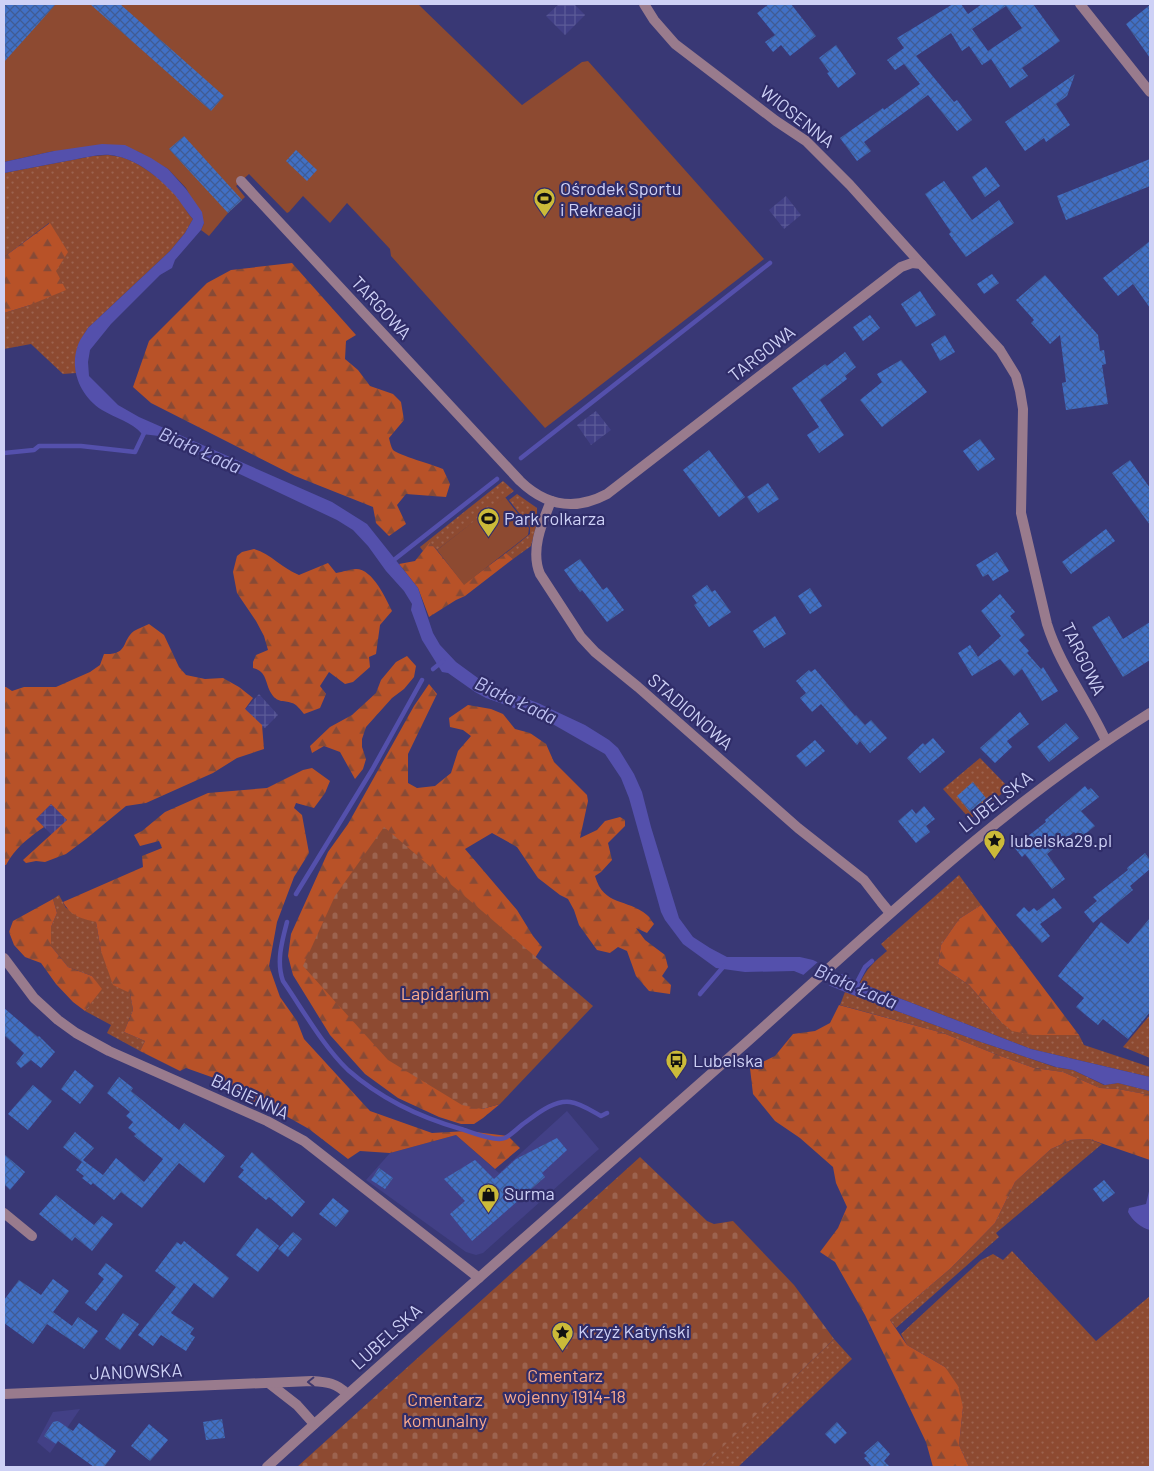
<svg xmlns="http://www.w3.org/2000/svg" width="1154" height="1471" font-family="Barlow,sans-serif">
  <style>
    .built { fill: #424086 }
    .industrial { fill: url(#industrial-grid) }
    .grass { fill: url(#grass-dots) }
    .forest { fill: url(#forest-firs) }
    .cemetery { fill: url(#cemetery-stones) }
    .pitch { fill: #8d4a31 }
    .water { fill: #5450ac }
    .pier { fill: #393875 }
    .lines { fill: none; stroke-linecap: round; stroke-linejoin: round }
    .stream { stroke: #5450ac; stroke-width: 4.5 }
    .building { fill: url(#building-cross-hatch); fill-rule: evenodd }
    .minor { stroke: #997b8d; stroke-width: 10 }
    .tertiary { stroke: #997b8d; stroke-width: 10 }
    .oneway { stroke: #40396e }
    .labels { text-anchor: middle; stroke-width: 4.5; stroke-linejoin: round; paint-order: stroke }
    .street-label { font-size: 18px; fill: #ced1f6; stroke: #302d69 }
    .poi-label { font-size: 18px; fill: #ced1f6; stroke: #302d69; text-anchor: start }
    .park-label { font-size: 18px; fill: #faaa8c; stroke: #302d69 }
    .water-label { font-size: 19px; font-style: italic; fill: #bec1f3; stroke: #302d69 }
  </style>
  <defs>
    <pattern id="industrial-grid" width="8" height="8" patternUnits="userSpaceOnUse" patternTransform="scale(1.25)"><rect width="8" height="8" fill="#424086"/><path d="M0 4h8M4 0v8" fill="none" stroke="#5c5b98"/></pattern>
    <pattern id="grass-dots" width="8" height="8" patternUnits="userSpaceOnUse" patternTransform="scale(1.25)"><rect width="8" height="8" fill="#8d4a31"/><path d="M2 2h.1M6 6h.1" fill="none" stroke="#9c634f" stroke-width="1.8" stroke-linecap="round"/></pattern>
    <pattern id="forest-firs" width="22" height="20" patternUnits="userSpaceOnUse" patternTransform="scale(1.25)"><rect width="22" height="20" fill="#b85228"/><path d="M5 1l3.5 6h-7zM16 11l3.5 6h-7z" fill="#874a36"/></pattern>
    <pattern id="cemetery-stones" width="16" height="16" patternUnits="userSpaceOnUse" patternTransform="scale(1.25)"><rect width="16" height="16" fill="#8d4a31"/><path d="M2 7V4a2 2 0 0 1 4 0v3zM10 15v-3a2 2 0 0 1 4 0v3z" fill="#9c634f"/></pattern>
    <pattern id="building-cross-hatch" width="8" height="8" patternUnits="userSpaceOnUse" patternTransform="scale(1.25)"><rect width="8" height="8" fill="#4170c5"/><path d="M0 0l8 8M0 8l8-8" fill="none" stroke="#405c94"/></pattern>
  </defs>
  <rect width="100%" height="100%" fill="#393875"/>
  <g class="built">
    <path d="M 567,1111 L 599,1149 L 483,1253 L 476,1255 L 466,1252 L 366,1180 L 390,1153 L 456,1135 L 499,1173 Z"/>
    <path d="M 80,1409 L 50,1453 L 37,1442 L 53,1412 Z"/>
  </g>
  <g class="industrial">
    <path d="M 559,4 L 574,4 L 585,15 L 565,35 L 546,16 Z"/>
    <path d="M 786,196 L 801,215 L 784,229 L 769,210 Z"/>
    <path d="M 596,411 L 611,430 L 591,445 L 577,425 Z"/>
    <path d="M 259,694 L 278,715 L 265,728 L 263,727 L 259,732 L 241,714 Z"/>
    <path d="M 51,804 L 67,820 L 52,835 L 36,819 Z"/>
  </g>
  <g class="grass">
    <path d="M 108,155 C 113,156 119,156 124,158 C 141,163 169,185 180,200 C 184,206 187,213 193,219 L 185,233 L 170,251 L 88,328 C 77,345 74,353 76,373 L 63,374 L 31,344 L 4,349 L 4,313 L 30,305 L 56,271 L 49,223 L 4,257 L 4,173 L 93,156 Z"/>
    <path d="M 503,481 L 514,491 L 437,550 L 430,543 L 423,551 L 420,547 Z"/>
    <path d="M 517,494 L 537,508 L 537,522 L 531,546 L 513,559 L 506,553 L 530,534 L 530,527 L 509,500 Z"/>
    <path d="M 980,758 L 1009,788 L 970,819 L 943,789 Z"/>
    <path d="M 959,875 L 981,905 L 959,919 L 941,945 L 938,964 L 969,985 L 1000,1021 L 1032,1035 L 1079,1035 L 1084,1045 L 1150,1067 L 1150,1077 L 1031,1049 L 860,983 C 866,969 875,961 887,951 L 881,944 Z"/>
    <path d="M 59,895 L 66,908 L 96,922 L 101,951 L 130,993 L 133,1010 L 124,1032 L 145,1041 L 140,1051 L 107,1033 L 111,1025 L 85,1011 L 101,989 L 92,976 L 68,967 L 51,946 L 51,927 L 57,913 L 53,899 Z"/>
    <path d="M 845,992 L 981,1042 L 1055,1067 L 1073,1070 L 1104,1085 L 1118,1083 L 1150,1091 L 1150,1095 L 1118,1089 L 1100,1088 L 1063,1072 L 1034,1068 L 995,1054 L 943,1033 L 840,1005 Z"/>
    <path d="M 1150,1015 L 1150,1058 L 1123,1047 Z"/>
    <path d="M 1089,1139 L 1102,1144 L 996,1233 L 999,1237 L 896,1328 L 890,1320 L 951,1268 L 995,1223 L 1015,1182 L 1051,1149 L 1071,1140 Z"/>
    <path d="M 1012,1251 L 1096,1341 L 1150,1296 L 1150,1467 L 969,1467 L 959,1445 L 963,1407 L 945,1367 L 907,1345 L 901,1334 L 981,1260 L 993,1254 L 1003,1260 Z"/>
    <path d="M 834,1339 L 852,1359 L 738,1467 L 702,1467 L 717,1452 Z"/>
  </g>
  <g class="forest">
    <path d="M 50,223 L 68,252 L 56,271 L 66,290 L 30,305 L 4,313 L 4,257 Z"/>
    <path d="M 292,263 L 356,335 L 346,341 L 345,359 L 358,370 L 370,386 L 393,394 L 401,402 L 404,420 L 389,438 C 390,442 391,447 393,450 C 398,455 434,465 443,469 L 450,484 L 446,497 L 406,494 L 397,505 L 406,524 L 389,536 L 376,523 L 373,507 L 295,476 L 151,403 L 133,387 L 149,341 L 207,283 L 231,270 Z"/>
    <path d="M 430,542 L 464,584 L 506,553 L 513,559 L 465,596 L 456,600 L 429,617 L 418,588 L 399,564 L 415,561 Z"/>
    <path d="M 254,549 C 271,554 283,569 299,575 L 328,563 L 336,573 C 343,572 350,569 356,569 C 373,569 386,599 392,611 L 380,625 L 376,654 L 369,657 L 370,667 L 353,682 L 345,684 L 329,672 L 320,686 L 326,694 L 320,708 L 304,714 C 301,710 296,704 292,703 C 283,700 277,703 271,693 C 265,683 267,671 253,668 L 253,662 L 256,655 L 268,650 L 264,636 L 256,621 L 237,593 L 233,572 L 237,556 L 242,552 Z"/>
    <path d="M 149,624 L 164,635 L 179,667 L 186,675 L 205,679 L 223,678 L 239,687 L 253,698 L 245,709 L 262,725 L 264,749 L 237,758 L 213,773 L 146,803 L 126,806 L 86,839 L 66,854 L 45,862 L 36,861 L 26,863 L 23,860 L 67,820 L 51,804 L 36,819 L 44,827 C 28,838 15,848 6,865 L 4,865 L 4,687 L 6,687 L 12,691 L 24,687 L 56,687 L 90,672 L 100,665 L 104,654 C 129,655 121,641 134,631 C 139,628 145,626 149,624 Z"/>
    <path d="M 407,656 L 416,666 L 414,677 L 404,689 L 392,698 L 366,727 L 362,739 L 362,747 L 366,759 L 363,769 L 355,779 L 340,752 L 324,746 L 312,753 L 310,746 L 330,727 L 352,715 L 376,693 L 381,680 L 396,662 Z"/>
    <path d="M 429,684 L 437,694 L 408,754 L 408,783 L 417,788 L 435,786 L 451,773 L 458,751 L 471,736 L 463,730 L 450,727 L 449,718 L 468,705 L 491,709 L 503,714 L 515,729 L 530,733 L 546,744 L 554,762 L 587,795 L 588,801 L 580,838 L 597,830 L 605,821 L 620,817 L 625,820 L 625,826 L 608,843 L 612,860 L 601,872 L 595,876 C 604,907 627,898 647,915 C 650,917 652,922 654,924 L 647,933 L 636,928 L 645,940 L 665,955 L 668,967 L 662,976 L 671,985 L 670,994 L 649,991 L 636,976 L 627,951 L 618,947 L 610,953 L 597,950 L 579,925 L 574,910 L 568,899 L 560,895 L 538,878 L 517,847 L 492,833 L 465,849 L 517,910 L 533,936 L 542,947 L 535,958 L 384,828 L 482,1109 L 500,1104 L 483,1118 L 474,1124 L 461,1124 L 439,1117 L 398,1098 L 365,1074 L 330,1035 L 293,975 L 288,956 L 291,934 L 328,852 L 348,824 L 414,706 Z"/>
    <path d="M 312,768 L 330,781 L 325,793 L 314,808 L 296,803 L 294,808 L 302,815 L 309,853 L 294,877 L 277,922 L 269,966 L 280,997 L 297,1021 L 304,1039 L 370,1111 L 432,1133 L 467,1131 L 508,1136 L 520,1148 L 495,1169 L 456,1135 L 390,1153 L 360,1151 L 348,1159 L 309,1129 L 279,1112 L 213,1086 L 217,1079 L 186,1068 L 180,1071 L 140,1051 L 145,1041 L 124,1032 L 133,1010 L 130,993 L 113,985 L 101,951 L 96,922 C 80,918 72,917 63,902 L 143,867 L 142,856 L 162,848 L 159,841 L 140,846 L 134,835 L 142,831 L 165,812 L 208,793 L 267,788 L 303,770 Z"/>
    <path d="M 53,899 L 57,913 L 51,927 L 51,946 L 68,967 L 92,976 L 102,989 L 85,1011 L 73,1002 L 56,984 L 41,963 L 25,957 L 14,945 L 9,932 L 13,921 Z"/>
    <path d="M 981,905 L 1079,1035 L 1032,1035 L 1012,1031 L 1000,1021 L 969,985 L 938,964 L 941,945 L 959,919 Z"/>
    <path d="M 839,1005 L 943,1033 L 995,1054 L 1034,1068 L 1063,1072 L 1100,1088 L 1118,1089 L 1150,1095 L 1150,1160 L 1089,1139 L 1071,1140 L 1051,1149 L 1015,1182 L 995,1223 L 951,1268 L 890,1320 L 907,1345 L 945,1367 L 958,1386 L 963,1407 L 959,1445 L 969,1467 L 933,1467 L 926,1442 L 865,1315 L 835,1262 L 820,1252 L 838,1228 L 847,1207 L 836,1183 L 833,1167 L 800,1138 L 775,1121 L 753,1094 L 750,1068 L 775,1056 L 793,1034 L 815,1031 L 830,1023 Z"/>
  </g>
  <g class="cemetery">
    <path d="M 384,827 L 593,1006 L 500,1104 L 482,1109 L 462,1105 L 388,1060 L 303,966 L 335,896 Z"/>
    <path d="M 640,1157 L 707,1221 L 714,1224 L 733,1221 L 794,1285 L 834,1339 L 702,1467 L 297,1467 Z"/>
  </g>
  <g class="pitch">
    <path d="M 4,4 L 418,4 L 522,105 L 582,62 L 588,61 L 764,259 L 545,428 L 391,256 L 390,249 L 347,203 L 330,223 L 303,196 L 289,212 L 287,213 L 249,174 L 236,186 L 245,197 L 228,213 L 209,236 L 201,230 L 204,223 L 186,188 L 168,169 L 137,151 L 54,151 L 4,162 Z"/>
    <path d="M 505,497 L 529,528 L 528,535 L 464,585 L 437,550 Z"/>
  </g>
  <g class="water">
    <path d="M 102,144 L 125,145 L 151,158 L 168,169 L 186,189 L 202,212 L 204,223 L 201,230 L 175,260 L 172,268 L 160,275 L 111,324 L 90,350 L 88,362 L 89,376 L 118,405 L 139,417 L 332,502 L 367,524 L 418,588 L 433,633 L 440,645 L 456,662 L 482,681 L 494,687 L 538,703 L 585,725 L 609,740 L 618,748 L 634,774 L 642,792 L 651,827 L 679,918 L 693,937 L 710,948 L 727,957 L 800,957 L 813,960 L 860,983 L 1031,1049 L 1150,1077 L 1150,1091 L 1118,1083 L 1105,1085 L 1073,1070 L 1056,1067 L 981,1042 L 845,992 L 794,971 L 745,972 L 716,968 L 683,944 L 665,920 L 661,912 L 629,798 L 621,778 L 605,754 L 542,718 L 486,698 L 475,692 L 448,673 L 442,672 L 422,640 L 411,610 L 412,604 L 404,591 L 386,571 L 368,546 L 353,530 L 337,520 L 159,436 L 142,434 C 132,422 115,418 102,410 C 80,396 69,369 78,345 C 80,339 85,333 88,328 L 170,251 L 185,233 L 193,219 C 184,209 179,198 169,189 C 154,173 132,157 110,155 C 98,154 84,158 72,160 C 49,164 26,169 4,173 L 4,162 L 54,151 Z"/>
    <path d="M 1150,1187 L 1150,1230 C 1141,1228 1132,1220 1128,1212 L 1129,1208 L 1146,1204 Z"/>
  </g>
  <path class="pier" d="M 819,961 L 843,972 L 827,987 L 801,977 Z"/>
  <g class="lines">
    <g class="stream">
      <path d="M 4,453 L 34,450 L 39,446 L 81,446 L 135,452 L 146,429"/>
      <path d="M 521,458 L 770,263"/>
      <path d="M 390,563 L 497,479"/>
      <path d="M 433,669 L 443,661"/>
      <path d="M 296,894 L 372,770 L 422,680"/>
      <path d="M 287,922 C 282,941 276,962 283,981 C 303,1010 323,1046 348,1070 C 381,1099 419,1117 461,1129 C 471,1132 495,1142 505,1138 C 511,1135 518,1128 523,1124 C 536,1115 553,1100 570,1102 C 580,1103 592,1111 601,1116 L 607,1113"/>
      <path d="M 855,986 L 865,967 L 872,961"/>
      <path d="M 700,994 L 724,966"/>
    </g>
  </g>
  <g class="building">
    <path d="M 4,4 L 56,4 L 4,62 Z"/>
    <path d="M 90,4 L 120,4 L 224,96 L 211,111 Z"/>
    <path d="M 769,4 L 791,4 L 816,36 L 790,56 L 781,45 L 773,52 L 765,42 L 775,35 L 757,13 Z"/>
    <path d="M 953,4 L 961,4 L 968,14 L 982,4 L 1033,4 L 1060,41 L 1022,68 L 1028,76 L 1010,88 L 991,59 L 982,65 L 969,46 L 962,51 L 951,33 L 916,56 L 954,102 L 957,100 L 972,120 L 957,131 L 928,95 L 864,142 L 871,151 L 857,161 L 840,138 L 883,108 L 884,110 L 920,84 L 904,64 L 895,70 L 887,60 L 904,48 L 897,38 ZM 1006,6 L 1022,28 L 988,51 L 972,29 Z"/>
    <path d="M 1150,5 L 1150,58 L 1126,24 Z"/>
    <path d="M 836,45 L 856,74 L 838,88 L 827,73 L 829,72 L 819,58 Z"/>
    <path d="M 1075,74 L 1067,96 L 1056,104 L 1070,125 L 1046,142 L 1044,138 L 1025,151 L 1005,122 Z"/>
    <path d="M 184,136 L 242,200 L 228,213 L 169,149 Z"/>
    <path d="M 296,150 L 317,170 L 307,181 L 286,161 Z"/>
    <path d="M 1150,159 L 1150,186 L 1066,220 L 1057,196 Z"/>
    <path d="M 986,167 L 1000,186 L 985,197 L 972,177 Z"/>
    <path d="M 944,181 L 972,220 L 999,200 L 1014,223 L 966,257 L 949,234 L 951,232 L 925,194 Z"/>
    <path d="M 1150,241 L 1150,308 L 1133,284 L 1118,296 L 1103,278 Z"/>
    <path d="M 992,274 L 999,283 L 984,294 L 977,284 Z"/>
    <path d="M 1045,275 L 1098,335 L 1100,351 L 1104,350 L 1106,364 L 1102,365 L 1108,404 L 1066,410 L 1062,383 L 1066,382 L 1060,335 L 1050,344 L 1031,323 L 1034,320 L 1016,300 Z"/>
    <path d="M 920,291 L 936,315 L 916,327 L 901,304 Z"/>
    <path d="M 870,315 L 880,328 L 863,341 L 853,327 Z"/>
    <path d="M 945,335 L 955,352 L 940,361 L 931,344 Z"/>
    <path d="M 845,352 L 856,367 L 845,376 L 847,379 L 820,400 L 844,435 L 819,453 L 807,435 L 819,427 L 792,388 L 825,364 L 827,366 Z"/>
    <path d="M 901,360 L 927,392 L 882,427 L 860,400 L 882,382 L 877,374 Z"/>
    <path d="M 980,439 L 995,459 L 978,471 L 963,451 Z"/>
    <path d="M 709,450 L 745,497 L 719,517 L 683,470 Z"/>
    <path d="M 1130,460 L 1150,488 L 1150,525 L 1112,473 Z"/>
    <path d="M 768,483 L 779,499 L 758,513 L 747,497 Z"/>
    <path d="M 1106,529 L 1115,541 L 1071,574 L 1062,562 Z"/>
    <path d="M 997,552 L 1009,571 L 993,581 L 988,574 L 983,577 L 976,565 Z"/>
    <path d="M 580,559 L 603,590 L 607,587 L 624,610 L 607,622 L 582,590 L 580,592 L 564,570 Z"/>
    <path d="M 707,585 L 712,592 L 715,590 L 731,612 L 709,627 L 694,605 L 697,603 L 692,596 Z"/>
    <path d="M 810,588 L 822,606 L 810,614 L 798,596 Z"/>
    <path d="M 1000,594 L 1015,612 L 1010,616 L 1025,635 L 1019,640 L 1029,651 L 1027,653 L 1041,669 L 1043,667 L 1058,691 L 1042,701 L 1022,669 L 1014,676 L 1000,659 L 972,676 L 958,653 L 970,645 L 978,657 L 1001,636 L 981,611 Z"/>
    <path d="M 775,616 L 786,634 L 764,648 L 753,631 Z"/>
    <path d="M 1109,616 L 1123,639 L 1150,622 L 1150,660 L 1123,677 L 1092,627 Z"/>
    <path d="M 815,669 L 855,716 L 856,715 L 865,725 L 871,720 L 887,738 L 870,753 L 860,741 L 857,745 L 821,704 L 812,712 L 800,698 L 806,693 L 796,681 L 809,670 L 811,672 Z"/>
    <path d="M 1020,712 L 1029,724 L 1007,741 L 1012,747 L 995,763 L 980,748 Z"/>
    <path d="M 1066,723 L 1079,738 L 1049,762 L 1037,747 Z"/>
    <path d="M 933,738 L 945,752 L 920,773 L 907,758 L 923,743 L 925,745 Z"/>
    <path d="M 815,740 L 825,751 L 806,767 L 796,756 Z"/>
    <path d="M 973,782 L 986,798 L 970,812 L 957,796 Z"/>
    <path d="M 1085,786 L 1088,790 L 1091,788 L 1099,797 L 1081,811 L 1095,826 L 1080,838 L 1074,832 L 1047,854 L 1065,879 L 1052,889 L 1025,854 L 1022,857 L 1014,847 L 1046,822 L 1045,820 Z"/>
    <path d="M 924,806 L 935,819 L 926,826 L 930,832 L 916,843 L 898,821 L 912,809 L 916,814 Z"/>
    <path d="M 1145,853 L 1150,860 L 1150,869 L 1130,886 L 1133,890 L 1093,923 L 1084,912 L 1097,901 L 1093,897 L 1128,870 L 1127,868 Z"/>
    <path d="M 1054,898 L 1062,908 L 1040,924 L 1050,936 L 1042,943 L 1016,915 L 1024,907 L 1029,912 L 1034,908 L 1037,911 Z"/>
    <path d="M 1150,918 L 1150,1012 L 1128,1039 L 1103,1019 L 1098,1025 L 1076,1007 L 1084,998 L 1058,976 L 1101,922 L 1128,944 Z"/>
    <path d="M 4,1008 L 38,1037 L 39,1036 L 55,1052 L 41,1068 L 31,1060 L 21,1068 L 16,1063 L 24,1053 L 4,1035 Z"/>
    <path d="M 75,1070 L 94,1086 L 80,1104 L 61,1089 Z"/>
    <path d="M 119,1077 L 133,1088 L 131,1091 L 179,1130 L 184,1123 L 225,1156 L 204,1183 L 179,1163 L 142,1208 L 121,1192 L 114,1200 L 93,1183 L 91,1185 L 82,1178 L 84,1176 L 76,1170 L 82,1162 L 63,1147 L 75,1132 L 94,1148 L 83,1160 L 103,1175 L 116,1158 L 144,1182 L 163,1159 L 134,1136 L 136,1134 L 128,1128 L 133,1122 L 126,1116 L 130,1112 L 107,1093 Z"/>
    <path d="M 33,1085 L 52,1101 L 28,1130 L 8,1114 Z"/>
    <path d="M 557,1138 L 567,1150 L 542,1173 L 545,1177 L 472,1241 L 450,1214 L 465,1201 L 444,1179 L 475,1160 L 494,1179 L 516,1159 Z"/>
    <path d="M 252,1152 L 305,1202 L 292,1217 L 269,1197 L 266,1200 L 238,1177 L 244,1170 L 240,1167 Z"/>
    <path d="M 4,1154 L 25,1172 L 10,1190 L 4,1184 Z"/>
    <path d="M 379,1168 L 393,1178 L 385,1189 L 371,1180 Z"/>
    <path d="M 1104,1180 L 1115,1193 L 1103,1202 L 1093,1189 Z"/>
    <path d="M 56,1195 L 94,1225 L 102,1216 L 113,1224 L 92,1251 L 75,1237 L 72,1241 L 39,1214 Z"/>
    <path d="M 333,1198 L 349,1211 L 336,1227 L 319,1214 Z"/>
    <path d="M 257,1228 L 279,1246 L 258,1272 L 236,1255 Z"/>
    <path d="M 293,1232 L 302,1239 L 288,1257 L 278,1249 Z"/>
    <path d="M 184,1241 L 229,1278 L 213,1298 L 194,1283 L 171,1313 L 194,1328 L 190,1334 L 195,1337 L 186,1351 L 161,1335 L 153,1346 L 138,1335 L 176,1287 L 155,1271 L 177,1242 L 181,1245 Z"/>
    <path d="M 106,1263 L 123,1276 L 96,1311 L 85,1303 L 104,1279 L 98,1274 Z"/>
    <path d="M 53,1279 L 69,1291 L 53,1312 L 72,1326 L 78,1317 L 98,1331 L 84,1349 L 47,1324 L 33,1344 L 4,1323 L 4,1300 L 19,1280 L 41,1295 Z"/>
    <path d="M 123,1313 L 139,1324 L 120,1350 L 105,1339 Z"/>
    <path d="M 222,1419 L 225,1438 L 206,1440 L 203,1422 Z"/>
    <path d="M 58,1421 L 73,1431 L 79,1423 L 116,1451 L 104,1467 L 94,1467 L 58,1441 L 56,1444 L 44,1436 L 53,1422 Z"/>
    <path d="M 837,1422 L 847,1433 L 835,1444 L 825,1434 Z"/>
    <path d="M 149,1424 L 168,1440 L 150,1461 L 131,1446 Z"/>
    <path d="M 878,1441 L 890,1454 L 884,1461 L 890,1467 L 872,1467 L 864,1458 L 867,1456 L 864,1453 Z"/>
  </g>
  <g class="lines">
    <g class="minor">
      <path d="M 644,4 L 654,20 L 675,44 L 776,121 L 806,141 L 850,185 L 922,265"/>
      <path d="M 241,181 L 520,481 C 546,506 575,511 607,494 L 901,267 L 912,263 L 921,264 L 1000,350 L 1016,376 L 1020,391 L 1023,409 L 1021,513 L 1047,624 C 1060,666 1088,701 1106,741"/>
      <path d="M 551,501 C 542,523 530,550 540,574 L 581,637 L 595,652 L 638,687 L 798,828 L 864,880 L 881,902 L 890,913"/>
      <path d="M 4,958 L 34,998 L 58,1020 L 76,1033 L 109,1051 L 267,1121 L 304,1141 L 479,1278"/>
      <path d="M 4,1213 L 32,1236"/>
      <path d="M 270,1384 L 297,1405 L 314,1424"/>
      <path d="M 4,1394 L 312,1381 C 327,1382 337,1383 347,1394"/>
    </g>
    <g class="tertiary">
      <path d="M 1080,4 L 1150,92"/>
      <path d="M 267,1467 C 422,1326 582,1188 739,1049 C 872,931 999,807 1150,713"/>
    </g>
  </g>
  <defs><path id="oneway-chevron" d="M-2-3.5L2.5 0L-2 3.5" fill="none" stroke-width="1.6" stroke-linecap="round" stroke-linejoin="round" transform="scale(1.25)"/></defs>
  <use class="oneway" href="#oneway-chevron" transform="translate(311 1382) rotate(179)"/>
  <defs>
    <symbol id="stadium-pin" viewBox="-11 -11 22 30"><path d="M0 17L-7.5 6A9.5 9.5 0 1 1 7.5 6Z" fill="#cbba39" stroke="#302d69"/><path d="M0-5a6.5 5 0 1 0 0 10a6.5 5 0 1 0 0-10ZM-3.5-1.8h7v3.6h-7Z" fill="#111"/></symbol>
    <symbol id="sight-pin" viewBox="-11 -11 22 30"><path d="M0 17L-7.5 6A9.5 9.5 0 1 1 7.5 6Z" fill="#cbba39" stroke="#302d69"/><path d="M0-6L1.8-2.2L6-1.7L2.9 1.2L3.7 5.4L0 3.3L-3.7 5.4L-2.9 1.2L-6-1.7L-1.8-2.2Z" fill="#111"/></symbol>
    <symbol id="bus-pin" viewBox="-11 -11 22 30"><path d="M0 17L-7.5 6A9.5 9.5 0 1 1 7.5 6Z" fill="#cbba39" stroke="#302d69"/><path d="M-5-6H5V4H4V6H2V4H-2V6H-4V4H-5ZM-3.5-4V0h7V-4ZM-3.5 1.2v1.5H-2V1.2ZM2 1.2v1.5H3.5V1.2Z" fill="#111"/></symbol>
    <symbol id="shop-pin" viewBox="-11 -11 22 30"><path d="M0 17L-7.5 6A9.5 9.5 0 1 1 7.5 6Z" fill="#cbba39" stroke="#302d69"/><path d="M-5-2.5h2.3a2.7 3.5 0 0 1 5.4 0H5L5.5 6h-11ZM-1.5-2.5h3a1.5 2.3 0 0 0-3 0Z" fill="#111"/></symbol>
  </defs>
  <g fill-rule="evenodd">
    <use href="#stadium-pin" x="532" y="186" width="25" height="34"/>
    <use href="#stadium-pin" x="476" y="506" width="25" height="34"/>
    <use href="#sight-pin" x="982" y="828" width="25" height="34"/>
    <use href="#bus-pin" x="664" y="1048" width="25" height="34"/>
    <use href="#shop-pin" x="476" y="1182" width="25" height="34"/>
    <use href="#sight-pin" x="550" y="1320" width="25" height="34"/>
  </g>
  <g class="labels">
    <g class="street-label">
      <text transform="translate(797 117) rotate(38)" y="6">WIOSENNA</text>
      <text transform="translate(381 308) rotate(47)" y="6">TARGOWA</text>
      <text transform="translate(762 354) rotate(-38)" y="6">TARGOWA</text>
      <text transform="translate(1083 659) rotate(64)" y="6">TARGOWA</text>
      <text transform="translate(690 712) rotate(41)" y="6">STADIONOWA</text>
      <text transform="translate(996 802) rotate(-38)" y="6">LUBELSKA</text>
      <text transform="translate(250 1097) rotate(25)" y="6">BAGIENNA</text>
      <text transform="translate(387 1337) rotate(-42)" y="6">LUBELSKA</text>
      <text transform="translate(136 1372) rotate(-2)" y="6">JANOWSKA</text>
    </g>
    <g class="poi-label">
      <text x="560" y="195">Ośrodek Sportu<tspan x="560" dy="21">i Rekreacji</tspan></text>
      <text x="504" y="525">Park rolkarza</text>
      <text x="1010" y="847">lubelska29.pl</text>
      <text x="693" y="1067">Lubelska</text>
      <text x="504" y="1200">Surma</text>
      <text x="578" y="1338">Krzyż Katyński</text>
    </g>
    <g class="park-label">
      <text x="445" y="1000">Lapidarium</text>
      <text x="565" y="1382">Cmentarz<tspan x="565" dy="21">wojenny 1914-18</tspan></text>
      <text x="445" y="1406">Cmentarz<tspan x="445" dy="21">komunalny</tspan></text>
    </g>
    <g class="water-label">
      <text transform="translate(200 450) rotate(24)" y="7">Biała Łada</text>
      <text transform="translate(516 700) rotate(25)" y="7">Biała Łada</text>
      <text transform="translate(856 986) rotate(23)" y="7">Biała Łada</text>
    </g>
  </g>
  <rect width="1154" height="1471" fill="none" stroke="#ced1f6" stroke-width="10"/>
</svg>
